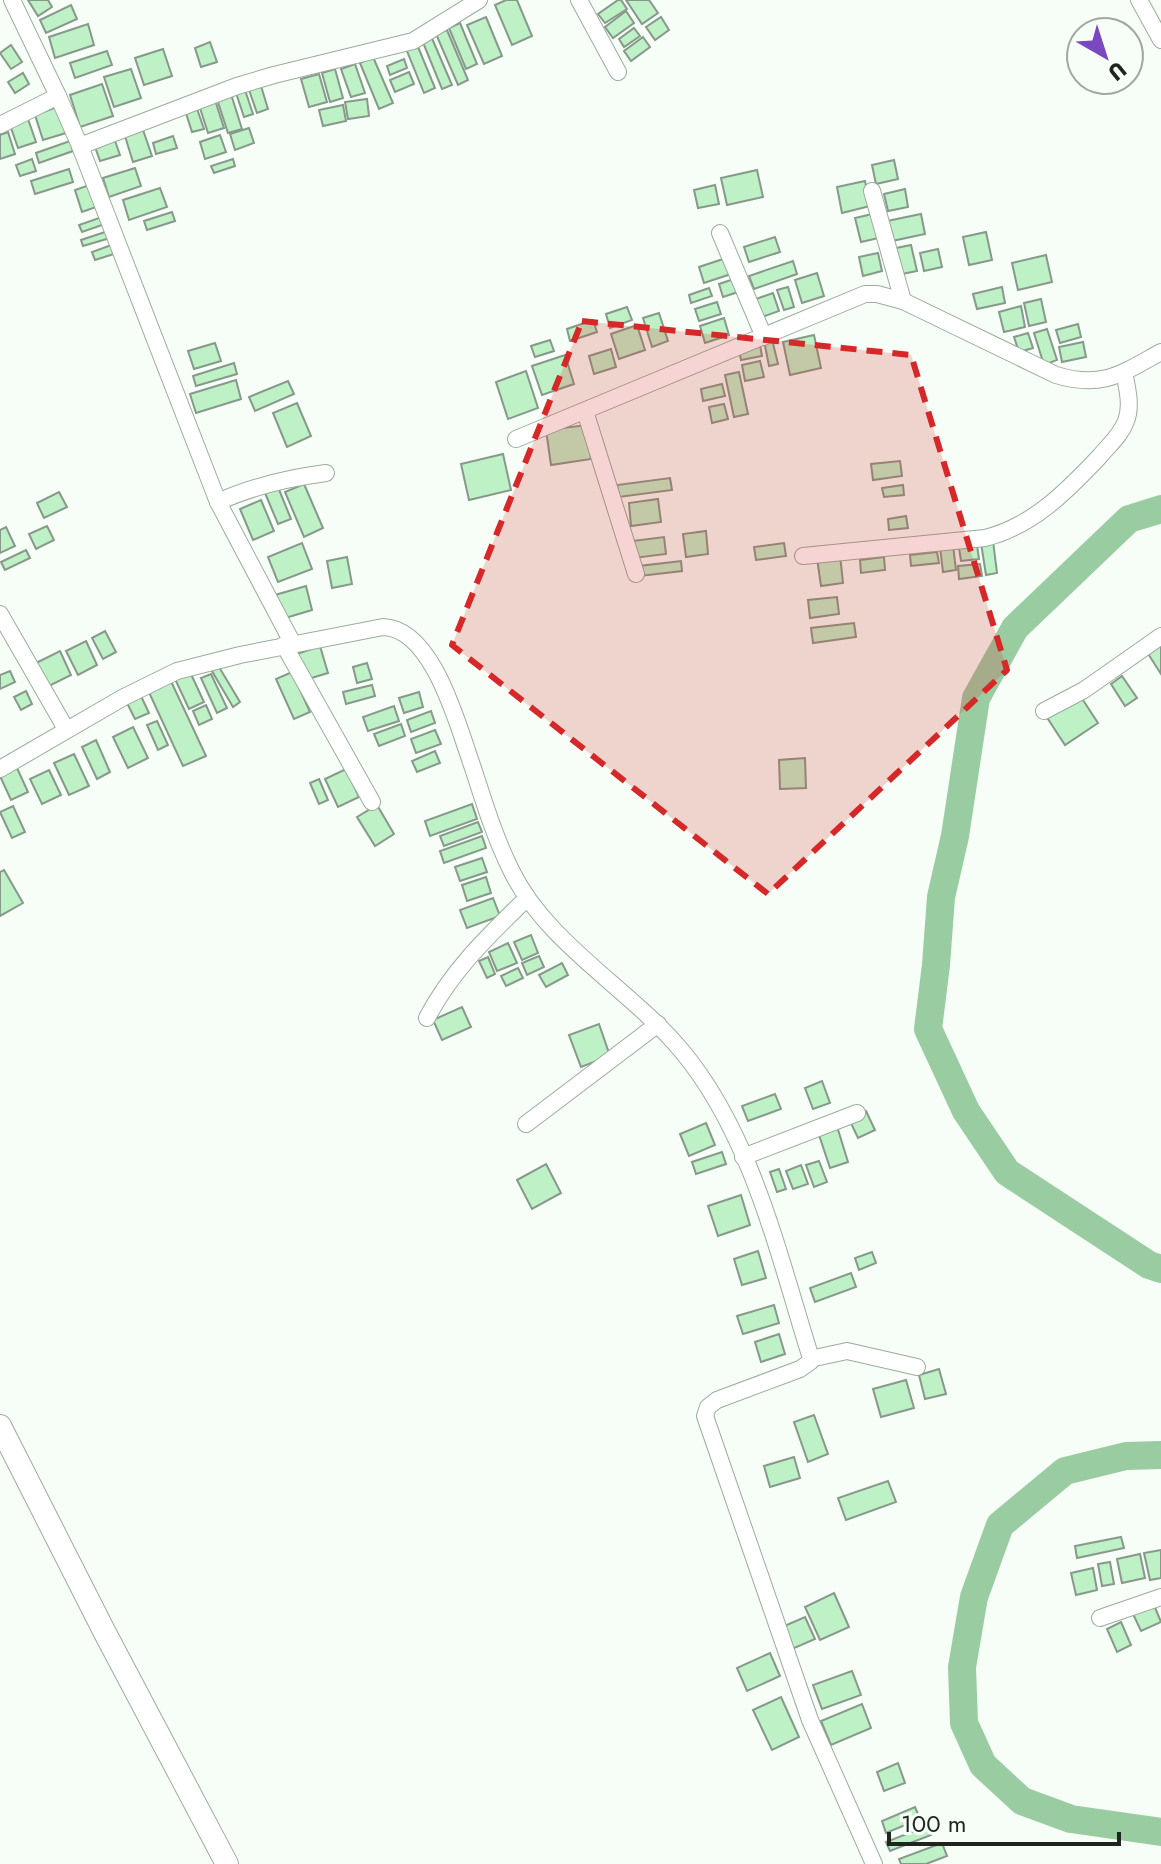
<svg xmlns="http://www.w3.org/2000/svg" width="1161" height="1864" font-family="Jost,sans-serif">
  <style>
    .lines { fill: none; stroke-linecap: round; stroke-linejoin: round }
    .river { stroke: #9acca2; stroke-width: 28 }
    .building { fill: #bef1c6; stroke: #87998a; stroke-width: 2 }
    .street-casing { stroke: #9bac9d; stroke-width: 18 }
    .secondary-casing { stroke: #9bac9d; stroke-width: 24 }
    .street { stroke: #fff; stroke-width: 16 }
    .secondary { stroke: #fff; stroke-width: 22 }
    .marked { fill: #d62828; fill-opacity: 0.2; stroke: #d62828; stroke-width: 6; stroke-dasharray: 16 10; stroke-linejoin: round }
  </style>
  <rect width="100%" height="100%" fill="#f6fef7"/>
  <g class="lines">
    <g class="river">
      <path d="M 1161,509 L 1129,519 L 1015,628 L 976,698 L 955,836 L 941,897 L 936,965 L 928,1029 L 966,1111 L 1007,1172 L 1149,1265 L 1161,1269"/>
      <path d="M 1161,1455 L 1126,1456 L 1065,1471 L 1000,1525 L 974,1597 L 962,1667 L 964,1723 L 983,1765 L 1022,1801 L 1071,1819 L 1161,1832"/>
    </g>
  </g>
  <g class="building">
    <path d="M 28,0 L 48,0 L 52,7 L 38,16 Z"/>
    <path d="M 506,0 L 517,0 L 532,36 L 512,45 L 495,5 Z"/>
    <path d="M 618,0 L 621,0 L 627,9 L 605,23 L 598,14 Z"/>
    <path d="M 626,0 L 649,0 L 658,13 L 642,24 Z"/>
    <path d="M 71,5 L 77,19 L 46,33 L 40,20 Z"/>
    <path d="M 626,11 L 634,23 L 613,38 L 605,27 Z"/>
    <path d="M 486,17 L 502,56 L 484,64 L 467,25 Z"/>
    <path d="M 661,17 L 669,30 L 655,40 L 646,27 Z"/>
    <path d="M 460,23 L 477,64 L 466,69 L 449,28 Z"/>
    <path d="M 88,24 L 94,45 L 55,58 L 49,37 Z"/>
    <path d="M 634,28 L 640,36 L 624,47 L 619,39 Z"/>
    <path d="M 447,30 L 468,80 L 458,85 L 436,34 Z"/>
    <path d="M 431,36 L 452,85 L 442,89 L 422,40 Z"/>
    <path d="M 643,37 L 650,47 L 631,61 L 624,51 Z"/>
    <path d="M 210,42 L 217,62 L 201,67 L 195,48 Z"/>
    <path d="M 416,42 L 435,88 L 424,93 L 405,46 Z"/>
    <path d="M 11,45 L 22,62 L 11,69 L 0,53 Z"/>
    <path d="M 163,49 L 172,76 L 144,85 L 135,58 Z"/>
    <path d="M 107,51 L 112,65 L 75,78 L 70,63 Z"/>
    <path d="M 373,57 L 393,103 L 379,109 L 360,63 Z"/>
    <path d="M 404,59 L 407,68 L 390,75 L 387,66 Z"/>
    <path d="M 355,64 L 365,93 L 351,97 L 341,69 Z"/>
    <path d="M 131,69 L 141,98 L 114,107 L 104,77 Z"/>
    <path d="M 335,69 L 343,98 L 330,102 L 322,73 Z"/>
    <path d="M 409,72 L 414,84 L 395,92 L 390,80 Z"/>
    <path d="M 23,73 L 29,84 L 15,93 L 8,82 Z"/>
    <path d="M 319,74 L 327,102 L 309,107 L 301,79 Z"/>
    <path d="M 102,84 L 113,116 L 80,127 L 70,95 Z"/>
    <path d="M 261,86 L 268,109 L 257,113 L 249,90 Z"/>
    <path d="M 245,90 L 253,114 L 244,117 L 236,93 Z"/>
    <path d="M 230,91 L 242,129 L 228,133 L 216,96 Z"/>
    <path d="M 367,99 L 369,116 L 348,119 L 345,102 Z"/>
    <path d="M 215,100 L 224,128 L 208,133 L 199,105 Z"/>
    <path d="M 195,103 L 204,129 L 192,132 L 184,107 Z"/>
    <path d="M 343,105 L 346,121 L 323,126 L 319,110 Z"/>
    <path d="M 57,107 L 66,133 L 43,140 L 35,115 Z"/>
    <path d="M 28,119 L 36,142 L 18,148 L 10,125 Z"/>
    <path d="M 142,127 L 152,156 L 133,162 L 124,133 Z"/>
    <path d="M 249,128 L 254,143 L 235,150 L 230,134 Z"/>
    <path d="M 8,132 L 15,154 L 0,159 L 0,135 Z"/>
    <path d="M 220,135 L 226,152 L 205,159 L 200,142 Z"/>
    <path d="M 173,136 L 177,148 L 156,154 L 153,143 Z"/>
    <path d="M 114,138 L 120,155 L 100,161 L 94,144 Z"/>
    <path d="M 70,141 L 73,151 L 39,163 L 36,153 Z"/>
    <path d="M 32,159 L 36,171 L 20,176 L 16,165 Z"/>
    <path d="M 233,159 L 235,166 L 214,173 L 211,166 Z"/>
    <path d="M 894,160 L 898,179 L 876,184 L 872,165 Z"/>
    <path d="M 135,168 L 141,186 L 109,197 L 103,178 Z"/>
    <path d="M 69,169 L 73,182 L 35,194 L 31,181 Z"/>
    <path d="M 757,170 L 763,197 L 727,205 L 721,178 Z"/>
    <path d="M 865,181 L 870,206 L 842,213 L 837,187 Z"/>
    <path d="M 95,183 L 102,205 L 82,212 L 75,190 Z"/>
    <path d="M 715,185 L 719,204 L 698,208 L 694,190 Z"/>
    <path d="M 160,188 L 167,207 L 129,220 L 123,200 Z"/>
    <path d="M 905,189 L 908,207 L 888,211 L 884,194 Z"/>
    <path d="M 172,212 L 175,221 L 147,230 L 144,221 Z"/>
    <path d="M 877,213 L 883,237 L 861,242 L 855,218 Z"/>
    <path d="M 921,214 L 925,234 L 892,241 L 887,221 Z"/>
    <path d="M 102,217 L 105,224 L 82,232 L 79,225 Z"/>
    <path d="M 108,231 L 110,238 L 83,246 L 81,240 Z"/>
    <path d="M 986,232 L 992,260 L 969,265 L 963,237 Z"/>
    <path d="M 775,237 L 780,252 L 749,262 L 744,247 Z"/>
    <path d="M 114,244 L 117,253 L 95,260 L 92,252 Z"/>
    <path d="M 911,245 L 917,271 L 902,274 L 896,248 Z"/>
    <path d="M 938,249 L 942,267 L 924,271 L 920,253 Z"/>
    <path d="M 878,253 L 882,271 L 863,276 L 859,257 Z"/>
    <path d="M 1046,255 L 1052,282 L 1018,290 L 1012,263 Z"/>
    <path d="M 729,257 L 734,273 L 704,283 L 699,267 Z"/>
    <path d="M 793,261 L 797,274 L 754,289 L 749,276 Z"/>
    <path d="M 817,273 L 824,296 L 802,303 L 795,280 Z"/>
    <path d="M 737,278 L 741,291 L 723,297 L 719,284 Z"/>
    <path d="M 788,287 L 794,307 L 784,310 L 777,290 Z"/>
    <path d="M 1002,287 L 1005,303 L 977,309 L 973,294 Z"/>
    <path d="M 709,288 L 712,296 L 691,303 L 689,295 Z"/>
    <path d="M 773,293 L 779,311 L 759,318 L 753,300 Z"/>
    <path d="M 1041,299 L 1046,322 L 1029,326 L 1024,303 Z"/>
    <path d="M 717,302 L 721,314 L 699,321 L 695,309 Z"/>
    <path d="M 1021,306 L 1025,327 L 1004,332 L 999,312 Z"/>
    <path d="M 627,307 L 632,320 L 610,328 L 606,314 Z"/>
    <path d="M 659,313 L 668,341 L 652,347 L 643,318 Z"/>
    <path d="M 724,318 L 729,335 L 705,343 L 700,326 Z"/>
    <path d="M 593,320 L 597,332 L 570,341 L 567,329 Z"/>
    <path d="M 1078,324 L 1081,337 L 1060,343 L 1056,330 Z"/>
    <path d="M 637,325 L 645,350 L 619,359 L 611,334 Z"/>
    <path d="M 1047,329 L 1057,360 L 1044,365 L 1034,333 Z"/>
    <path d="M 1028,333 L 1033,348 L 1019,352 L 1014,337 Z"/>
    <path d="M 814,335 L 821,368 L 790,375 L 783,342 Z"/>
    <path d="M 772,339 L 778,364 L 769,366 L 764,341 Z"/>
    <path d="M 550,340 L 554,351 L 535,357 L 531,346 Z"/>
    <path d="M 1083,342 L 1086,357 L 1062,362 L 1059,347 Z"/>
    <path d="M 215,343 L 221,361 L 194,369 L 188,351 Z"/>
    <path d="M 760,345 L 762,356 L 741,360 L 739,350 Z"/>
    <path d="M 611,349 L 616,367 L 594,374 L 589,356 Z"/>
    <path d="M 565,355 L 574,384 L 542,395 L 532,366 Z"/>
    <path d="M 760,361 L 764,377 L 745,381 L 742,365 Z"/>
    <path d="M 234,363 L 237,374 L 196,386 L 193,376 Z"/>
    <path d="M 526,371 L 538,408 L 508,419 L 496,382 Z"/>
    <path d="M 739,372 L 748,414 L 734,417 L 725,375 Z"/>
    <path d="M 236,380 L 241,399 L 196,413 L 190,394 Z"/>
    <path d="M 288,381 L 294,394 L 255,411 L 249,397 Z"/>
    <path d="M 722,384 L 725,396 L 703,401 L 701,389 Z"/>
    <path d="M 297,403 L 311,436 L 287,447 L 273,413 Z"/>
    <path d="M 724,404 L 728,419 L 712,423 L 709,407 Z"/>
    <path d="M 587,425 L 591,459 L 551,465 L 546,430 Z"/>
    <path d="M 503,454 L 511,490 L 469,500 L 461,464 Z"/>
    <path d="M 900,461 L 902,476 L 873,480 L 871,464 Z"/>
    <path d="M 670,478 L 672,490 L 619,497 L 617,485 Z"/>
    <path d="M 304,484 L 323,528 L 304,537 L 285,492 Z"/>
    <path d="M 903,485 L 904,495 L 884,497 L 882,488 Z"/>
    <path d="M 278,487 L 291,519 L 278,524 L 265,493 Z"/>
    <path d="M 59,492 L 67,507 L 44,518 L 37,503 Z"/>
    <path d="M 658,499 L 661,522 L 631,526 L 629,503 Z"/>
    <path d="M 261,500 L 274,531 L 253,540 L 240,509 Z"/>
    <path d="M 906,516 L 908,528 L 889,530 L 888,519 Z"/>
    <path d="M 47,526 L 54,540 L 36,549 L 29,534 Z"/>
    <path d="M 6,527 L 15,546 L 0,553 L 0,530 Z"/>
    <path d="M 706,531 L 708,554 L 686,557 L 683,534 Z"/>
    <path d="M 664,537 L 666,554 L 634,558 L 632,541 Z"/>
    <path d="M 993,541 L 997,573 L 986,575 L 981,543 Z"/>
    <path d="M 302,543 L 312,569 L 278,582 L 268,557 Z"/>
    <path d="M 784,543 L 786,556 L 756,560 L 754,547 Z"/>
    <path d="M 953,545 L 956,570 L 943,572 L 940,547 Z"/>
    <path d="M 977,545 L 979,559 L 961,561 L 959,548 Z"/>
    <path d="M 26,550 L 30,558 L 5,570 L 1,562 Z"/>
    <path d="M 937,552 L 939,563 L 911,566 L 910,555 Z"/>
    <path d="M 840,555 L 843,583 L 821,586 L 817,558 Z"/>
    <path d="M 347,557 L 352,584 L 332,588 L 327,561 Z"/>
    <path d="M 884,557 L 885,570 L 861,573 L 860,560 Z"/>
    <path d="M 681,561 L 682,571 L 640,576 L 639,566 Z"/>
    <path d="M 980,564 L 982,576 L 959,579 L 958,566 Z"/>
    <path d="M 306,586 L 312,610 L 282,619 L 275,595 Z"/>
    <path d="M 837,597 L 839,614 L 810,618 L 808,600 Z"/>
    <path d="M 854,623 L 856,637 L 813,643 L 811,628 Z"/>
    <path d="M 105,631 L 116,652 L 103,659 L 92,638 Z"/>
    <path d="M 86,641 L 97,665 L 78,675 L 66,651 Z"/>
    <path d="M 1161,643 L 1161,674 L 1145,649 Z"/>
    <path d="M 320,646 L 328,673 L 305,680 L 297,654 Z"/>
    <path d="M 60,651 L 71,675 L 47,687 L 36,663 Z"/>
    <path d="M 216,662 L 240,702 L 233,707 L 209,666 Z"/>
    <path d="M 367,663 L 372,679 L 357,683 L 353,667 Z"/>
    <path d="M 10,671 L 15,682 L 0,689 L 0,675 Z"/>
    <path d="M 190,672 L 204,702 L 189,709 L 175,679 Z"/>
    <path d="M 292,672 L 310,712 L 294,719 L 276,679 Z"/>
    <path d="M 211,674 L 227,708 L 217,713 L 201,678 Z"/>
    <path d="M 1122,676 L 1137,698 L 1125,706 L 1111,684 Z"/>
    <path d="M 169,677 L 206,756 L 183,766 L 147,688 Z"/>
    <path d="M 372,685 L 375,696 L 346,704 L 343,692 Z"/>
    <path d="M 26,691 L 32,704 L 21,710 L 14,697 Z"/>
    <path d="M 419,692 L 423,707 L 404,713 L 399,698 Z"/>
    <path d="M 140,694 L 149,713 L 135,719 L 126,701 Z"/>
    <path d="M 1079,694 L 1098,723 L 1065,745 L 1046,716 Z"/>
    <path d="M 206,705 L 212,719 L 199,725 L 193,711 Z"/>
    <path d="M 394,706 L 399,721 L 368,731 L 363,717 Z"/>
    <path d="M 431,711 L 435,723 L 411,732 L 407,720 Z"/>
    <path d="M 157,721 L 168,745 L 158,750 L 147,725 Z"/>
    <path d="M 401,724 L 405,736 L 379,746 L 374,734 Z"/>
    <path d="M 133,727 L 148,758 L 128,768 L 113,737 Z"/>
    <path d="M 435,730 L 441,744 L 416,753 L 411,739 Z"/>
    <path d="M 96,740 L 110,772 L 97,779 L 82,747 Z"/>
    <path d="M 435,751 L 440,763 L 417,772 L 412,761 Z"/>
    <path d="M 74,754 L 89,786 L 69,795 L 54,763 Z"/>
    <path d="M 805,758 L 806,788 L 780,789 L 779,760 Z"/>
    <path d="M 17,768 L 28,792 L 11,800 L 0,776 Z"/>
    <path d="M 346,769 L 359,797 L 338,807 L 325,779 Z"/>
    <path d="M 49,770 L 61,795 L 42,804 L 30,779 Z"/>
    <path d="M 319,779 L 328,800 L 319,804 L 310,783 Z"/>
    <path d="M 472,804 L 477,819 L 430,836 L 425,821 Z"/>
    <path d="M 377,805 L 394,834 L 375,846 L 357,817 Z"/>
    <path d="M 13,806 L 25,832 L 12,838 L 0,812 Z"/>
    <path d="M 478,822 L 482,832 L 444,846 L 440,836 Z"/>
    <path d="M 482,836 L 486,848 L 444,863 L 440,851 Z"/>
    <path d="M 482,858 L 487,872 L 460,881 L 455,867 Z"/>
    <path d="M 4,870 L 23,903 L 0,916 L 0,872 Z"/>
    <path d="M 486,877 L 491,893 L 467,901 L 462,885 Z"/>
    <path d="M 493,898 L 500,916 L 467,928 L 460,910 Z"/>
    <path d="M 531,935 L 538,953 L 522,960 L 514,942 Z"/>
    <path d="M 508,943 L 517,963 L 497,971 L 489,952 Z"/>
    <path d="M 539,956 L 544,967 L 527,975 L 522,963 Z"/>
    <path d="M 488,957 L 495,974 L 487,978 L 479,961 Z"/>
    <path d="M 562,963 L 568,975 L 546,987 L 539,975 Z"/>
    <path d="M 518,968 L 523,978 L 506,986 L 501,976 Z"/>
    <path d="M 462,1007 L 471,1027 L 442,1040 L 433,1020 Z"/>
    <path d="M 599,1024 L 610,1056 L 581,1067 L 569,1035 Z"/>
    <path d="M 822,1081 L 830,1103 L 813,1109 L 805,1088 Z"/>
    <path d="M 775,1094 L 781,1109 L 748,1121 L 742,1106 Z"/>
    <path d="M 866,1111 L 875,1130 L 858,1138 L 849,1119 Z"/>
    <path d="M 706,1123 L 715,1145 L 689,1156 L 680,1134 Z"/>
    <path d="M 836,1123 L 848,1162 L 830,1168 L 817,1129 Z"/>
    <path d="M 722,1152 L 726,1164 L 696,1174 L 692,1162 Z"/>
    <path d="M 819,1161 L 827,1182 L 814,1187 L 806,1165 Z"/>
    <path d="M 546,1164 L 561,1193 L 532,1209 L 517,1180 Z"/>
    <path d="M 801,1165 L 808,1184 L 793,1189 L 786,1171 Z"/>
    <path d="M 779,1169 L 786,1189 L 777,1192 L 770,1172 Z"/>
    <path d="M 741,1195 L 750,1225 L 718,1236 L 708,1206 Z"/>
    <path d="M 758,1251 L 766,1278 L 742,1285 L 734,1259 Z"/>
    <path d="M 872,1252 L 876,1263 L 859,1270 L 855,1258 Z"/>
    <path d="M 851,1273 L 856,1287 L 815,1302 L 810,1288 Z"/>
    <path d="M 774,1305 L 779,1323 L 743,1334 L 737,1316 Z"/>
    <path d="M 779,1334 L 785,1354 L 761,1362 L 755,1342 Z"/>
    <path d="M 939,1369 L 946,1394 L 925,1399 L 919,1375 Z"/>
    <path d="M 906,1380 L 914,1408 L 881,1417 L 873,1389 Z"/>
    <path d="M 814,1415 L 828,1454 L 808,1462 L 794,1422 Z"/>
    <path d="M 794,1457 L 800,1478 L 770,1487 L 764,1466 Z"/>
    <path d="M 888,1481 L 896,1502 L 846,1520 L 838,1498 Z"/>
    <path d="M 1121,1537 L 1124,1548 L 1077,1558 L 1075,1546 Z"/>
    <path d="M 1161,1550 L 1161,1578 L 1150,1580 L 1144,1553 Z"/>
    <path d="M 1140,1554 L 1145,1578 L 1122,1583 L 1117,1559 Z"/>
    <path d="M 1110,1562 L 1114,1584 L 1102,1586 L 1098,1564 Z"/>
    <path d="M 1093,1568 L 1097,1590 L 1076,1595 L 1071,1573 Z"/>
    <path d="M 834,1593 L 849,1627 L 820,1640 L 805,1607 Z"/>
    <path d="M 1154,1605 L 1161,1622 L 1141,1631 L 1133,1614 Z"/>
    <path d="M 805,1617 L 815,1639 L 792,1649 L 782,1627 Z"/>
    <path d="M 1121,1622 L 1131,1645 L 1117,1652 L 1107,1629 Z"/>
    <path d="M 770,1653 L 780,1676 L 747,1691 L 737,1668 Z"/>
    <path d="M 852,1671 L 861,1695 L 822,1709 L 813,1685 Z"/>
    <path d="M 781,1697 L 799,1737 L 772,1750 L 753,1710 Z"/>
    <path d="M 862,1704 L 871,1728 L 831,1745 L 821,1721 Z"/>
    <path d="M 898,1763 L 905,1783 L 884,1791 L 877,1772 Z"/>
    <path d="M 915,1807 L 920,1819 L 886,1833 L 882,1821 Z"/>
    <path d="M 927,1826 L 931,1835 L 890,1851 L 886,1842 Z"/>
    <path d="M 942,1843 L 947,1856 L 926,1864 L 901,1864 L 899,1859 Z"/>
  </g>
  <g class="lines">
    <defs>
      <g id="street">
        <path d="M 579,0 L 618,72"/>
        <path d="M 1139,0 L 1161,40"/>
        <path d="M 58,96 L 80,146 L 237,86 L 274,75 L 413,41 L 479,0"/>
        <path d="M 0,125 L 58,96 L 12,0"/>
        <path d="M 80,146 L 218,502 L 293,644"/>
        <path d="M 872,191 L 903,301"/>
        <path d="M 720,233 L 764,337"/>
        <path d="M 585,411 L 636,574"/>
        <path d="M 516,439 L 865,294 L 877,294 L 903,301 L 1056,375 C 1102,389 1121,374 1161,352"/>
        <path d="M 218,502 C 253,486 288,478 326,473"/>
        <path d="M 803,556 L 985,538 C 1033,526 1067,491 1100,456 C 1109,445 1121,435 1126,421 C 1132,406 1127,387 1124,372"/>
        <path d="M 0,614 L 66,729"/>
        <path d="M 284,645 L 372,802"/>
        <path d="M 1044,711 L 1084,690 L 1161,636"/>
        <path d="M 0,769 L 124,697 L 177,671 L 240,655 L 383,627 C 434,628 459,730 473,768 C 484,802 495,838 511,870 C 546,943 630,989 681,1050 C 751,1133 778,1253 810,1355 L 810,1362 L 800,1369 L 717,1400 L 708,1407 L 705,1416 L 810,1720 L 874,1864"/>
        <path d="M 427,1018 C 452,970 489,935 527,898"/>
        <path d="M 526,1124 L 658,1024"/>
        <path d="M 743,1157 L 857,1113"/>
        <path d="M 810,1359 L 847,1351 L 917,1367"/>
        <path d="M 1100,1618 L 1161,1597"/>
      </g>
      <path id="secondary" d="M 0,1426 L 104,1631 L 227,1864"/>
    </defs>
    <use href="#street" class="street-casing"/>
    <use href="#secondary" class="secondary-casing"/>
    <use href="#street" class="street"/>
    <use href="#secondary" class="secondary"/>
  </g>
  <path class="marked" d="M 582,321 L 911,355 L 1007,670 L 768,894 L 452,645 Z"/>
  <g transform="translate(1105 56) rotate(141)"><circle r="38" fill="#f6fef7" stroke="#a0a7a1" stroke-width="2"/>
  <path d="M0-6L14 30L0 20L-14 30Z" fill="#7a48c0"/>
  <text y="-12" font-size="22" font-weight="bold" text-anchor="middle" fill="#1e251f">U</text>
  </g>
  <path d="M889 1832v12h230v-12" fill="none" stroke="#1e251f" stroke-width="4"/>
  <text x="901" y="1832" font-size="24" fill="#1e251f" stroke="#f6fef7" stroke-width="6" paint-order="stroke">100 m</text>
</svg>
